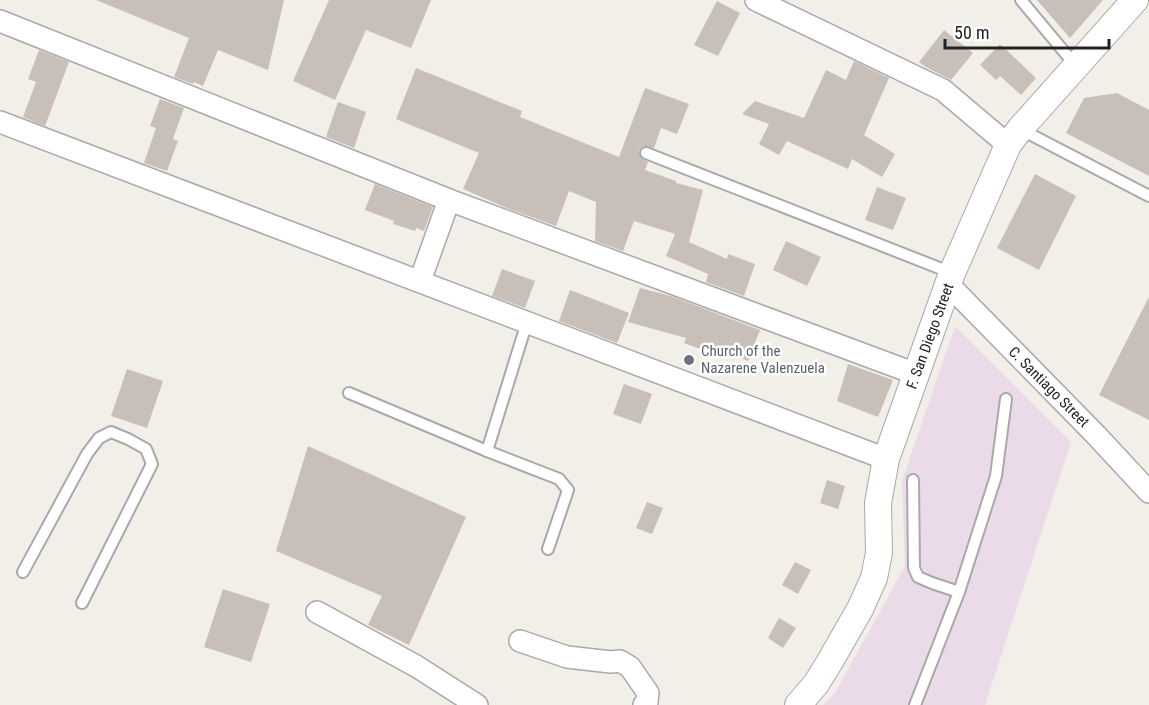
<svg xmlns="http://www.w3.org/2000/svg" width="1149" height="705" font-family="'Roboto Condensed',sans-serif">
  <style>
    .industrial { fill: #ebdbe8 }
    .building { fill: #c7bfb8 }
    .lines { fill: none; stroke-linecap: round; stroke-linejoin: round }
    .service-casing { stroke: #a9a9a9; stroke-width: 14 }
    .minor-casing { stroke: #a9a9a9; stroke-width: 24 }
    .tertiary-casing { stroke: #a9a9a9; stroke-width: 28 }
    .service { stroke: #fff; stroke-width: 10 }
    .minor { stroke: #fff; stroke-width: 21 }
    .tertiary { stroke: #fff; stroke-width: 26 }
    .worship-dot { fill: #6b7280; stroke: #fff; stroke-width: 2 }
    .labels { text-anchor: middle; stroke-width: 5; stroke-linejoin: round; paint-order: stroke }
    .street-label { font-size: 15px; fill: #222; stroke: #fff }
    .worship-label { font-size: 15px; fill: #5b616d; stroke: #fff; text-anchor: start }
  </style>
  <rect width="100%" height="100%" fill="#f2efe9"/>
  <path class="industrial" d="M 955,326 L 1071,442 L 985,705 L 823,705 L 835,693 L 905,566 L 902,481 Z"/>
  <g class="building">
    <path d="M 96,0 L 284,0 L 268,70 L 218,50 L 203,86 L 194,82 L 193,84 L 174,77 L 189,38 Z"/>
    <path d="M 329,0 L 431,0 L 411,48 L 366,30 L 335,100 L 293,81 Z"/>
    <path d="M 1037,0 L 1103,0 L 1070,38 Z"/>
    <path d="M 717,1 L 740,13 L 718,56 L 694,45 Z"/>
    <path d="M 944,30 L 973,53 L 951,80 L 926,67 L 919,62 Z"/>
    <path d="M 1000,44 L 1036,78 L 1021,95 L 1000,76 L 996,80 L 980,65 Z"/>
    <path d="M 39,50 L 69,62 L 45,126 L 23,117 L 36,82 L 28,79 Z"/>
    <path d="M 854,61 L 889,78 L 864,135 L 895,154 L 882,177 L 852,159 L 848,169 L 787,141 L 779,155 L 759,144 L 769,124 L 742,114 L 755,101 L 804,118 L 826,70 L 846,80 Z"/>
    <path d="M 416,68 L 522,111 L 520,117 L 619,157 L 645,88 L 689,104 L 677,134 L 661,128 L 654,148 L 645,146 L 642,147 L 639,150 L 639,155 L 641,158 L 648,162 L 645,170 L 676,181 L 676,183 L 703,190 L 689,242 L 727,259 L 728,254 L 755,264 L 744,296 L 706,282 L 708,274 L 666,256 L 675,234 L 634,221 L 623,251 L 595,241 L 596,202 L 569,191 L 556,226 L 509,209 L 463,189 L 479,153 L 396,119 Z"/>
    <path d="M 1117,93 L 1149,110 L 1149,176 L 1066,133 L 1084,98 Z"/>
    <path d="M 160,99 L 184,108 L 173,139 L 178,141 L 167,171 L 144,163 L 156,128 L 150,126 Z"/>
    <path d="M 338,102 L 366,112 L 354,148 L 326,137 Z"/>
    <path d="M 1035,174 L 1076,196 L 1039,270 L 997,248 Z"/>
    <path d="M 375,184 L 433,207 L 424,231 L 416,228 L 415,231 L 393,224 L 394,221 L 365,210 Z"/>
    <path d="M 877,187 L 906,198 L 893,230 L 865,220 Z"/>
    <path d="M 786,241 L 821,257 L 807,286 L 773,270 Z"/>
    <path d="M 502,269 L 535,281 L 525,308 L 492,296 Z"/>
    <path d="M 640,288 L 671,296 L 760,330 L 748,361 L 713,347 L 711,353 L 684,343 L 686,338 L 628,322 Z"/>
    <path d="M 570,290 L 629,313 L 617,343 L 559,321 Z"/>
    <path d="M 1149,297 L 1149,420 L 1099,395 Z"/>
    <path d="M 848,364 L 893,380 L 878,417 L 837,401 Z"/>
    <path d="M 127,369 L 163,381 L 147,428 L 111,416 Z"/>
    <path d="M 624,384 L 652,394 L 641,424 L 613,414 Z"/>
    <path d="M 308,446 L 466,517 L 409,645 L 368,625 L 382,596 L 276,551 Z"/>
    <path d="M 827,480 L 845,486 L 838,509 L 820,503 Z"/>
    <path d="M 647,502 L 663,508 L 652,534 L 636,528 Z"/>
    <path d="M 795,562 L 811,570 L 798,594 L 782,585 Z"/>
    <path d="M 223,589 L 270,604 L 251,662 L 204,647 Z"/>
    <path d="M 779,618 L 796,628 L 783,648 L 768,638 Z"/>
  </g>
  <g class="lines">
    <defs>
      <g id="service">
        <path d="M 1021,0 L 1076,66"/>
        <path d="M 1020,129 L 1149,196"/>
        <path d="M 646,153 L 952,273"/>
        <path d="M 527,322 L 487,451 L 559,479 L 568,490 L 548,549"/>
        <path d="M 349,393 L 487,451"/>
        <path d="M 913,480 L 914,568 L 918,577 L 932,583 L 959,592 L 915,705"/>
        <path d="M 23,572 L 87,454 L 99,438 L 111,432 L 128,439 L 146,449 L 152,464 L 82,603"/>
        <path d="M 959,592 L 996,476 L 1006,399"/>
      </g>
      <g id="minor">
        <path d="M 756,0 L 943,90 L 1008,145"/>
        <path d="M 0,21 L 449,200 L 916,374"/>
        <path d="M 0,122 L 886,459"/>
        <path d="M 420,281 L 449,200"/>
        <path d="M 948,284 L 1096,435 L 1149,492"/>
        <path d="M 317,612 L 416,666 L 477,705"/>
        <path d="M 520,641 L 567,657 L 611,662 L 620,661 L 630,667 L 648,693 L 647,702 L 644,705"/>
      </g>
      <path id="tertiary" d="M 798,705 L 816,684 L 829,663 L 860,609 L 874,578 L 879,553 L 878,503 L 886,459 L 952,273 L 1008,145 L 1020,129 L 1135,0"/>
    </defs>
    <use href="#service" class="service-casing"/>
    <use href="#minor" class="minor-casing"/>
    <use href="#tertiary" class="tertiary-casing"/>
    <use href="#service" class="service"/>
    <use href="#minor" class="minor"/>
    <use href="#tertiary" class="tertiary"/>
  </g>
  <circle class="worship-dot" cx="689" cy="360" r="6"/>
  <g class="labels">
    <g class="street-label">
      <text transform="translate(930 336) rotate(-70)" y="5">F. San Diego Street</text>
      <text transform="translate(1049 387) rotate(45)" y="5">C. Santiago Street</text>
    </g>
    <g class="worship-label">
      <text x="701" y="356">Church of the<tspan x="701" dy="17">Nazarene Valenzuela</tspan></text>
    </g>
  </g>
  <path d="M945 39v9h164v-9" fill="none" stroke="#222222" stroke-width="3"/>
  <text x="954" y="39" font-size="18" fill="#222222" stroke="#ffffff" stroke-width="4.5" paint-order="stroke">50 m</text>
</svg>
